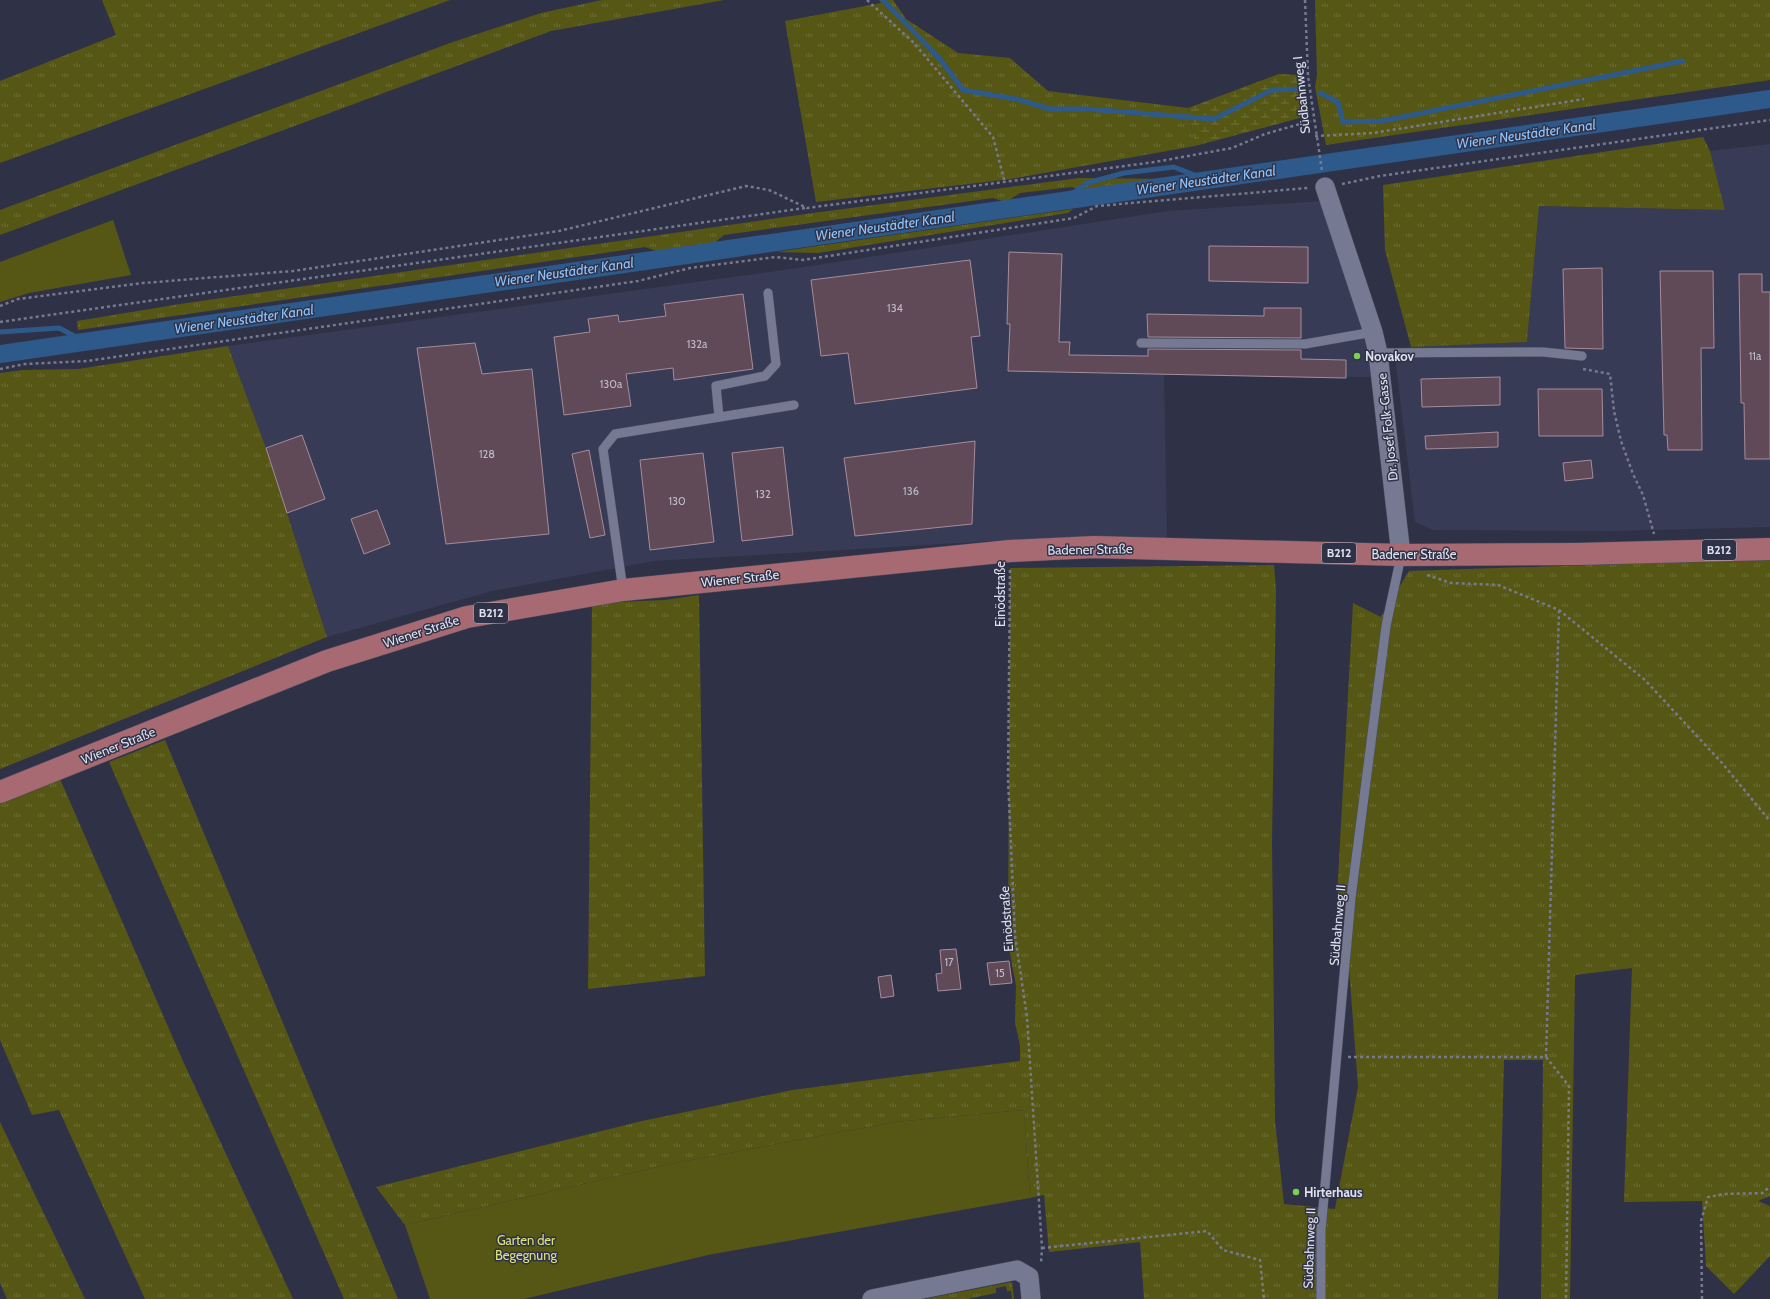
<svg xmlns="http://www.w3.org/2000/svg" width="1770" height="1299" font-family="Cabin,sans-serif">
  <style>
    .built { fill: #373b56 }
    .grass { fill: url(#grass-tufts) }
    .wetland { fill: url(#wetland-marsh) }
    .green { fill: #565715 }
    .lines { fill: none; stroke-linecap: round; stroke-linejoin: round }
    .stream { stroke: #2d5a8a; stroke-width: 5 }
    .canal { stroke: #2d5a8a; stroke-width: 18 }
    .building { fill: #604a58; stroke: #a68c9c }
    .service-casing { stroke: #4b4d5f; stroke-width: 10 }
    .minor-casing { stroke: #4b4d5f; stroke-width: 20 }
    .primary-casing { stroke: #4b4d5f; stroke-width: 23 }
    .path { stroke: #777a8c; stroke-width: 2.5; stroke-dasharray: 3 3; stroke-linecap: butt }
    .service { stroke: #757992; stroke-width: 9 }
    .minor { stroke: #757992; stroke-width: 19 }
    .primary { stroke: #a76972; stroke-width: 22 }
    .poi-dot { fill: #7bd156; stroke: #2f3247; stroke-width: 1.5 }
    .labels { text-anchor: middle; stroke-width: 3; stroke-linejoin: round; paint-order: stroke }
    .number-label { font-size: 11px; fill: #bfbbc9 }
    .shield { fill: #2f3247; stroke: #aaacbd; stroke-width: 1 }
    .shield-label { font-size: 12px; font-weight: bold; fill: #dfe1ef }
    .street-label { font-size: 13px; fill: #dfe1ef; stroke: #2f3247 }
    .poi-label { font-size: 13px; font-weight: bold; fill: #dfe1ef; stroke: #2f3247; text-anchor: start }
    .park-label { font-size: 13px; fill: #dde07d; stroke: #2f3247 }
    .water-label { font-size: 14px; font-style: italic; fill: #8fc3fc; stroke: #2f3247 }
  </style>
  <defs>
    <pattern id="grass-tufts" width="24" height="20" patternUnits="userSpaceOnUse"><rect width="24" height="20" fill="#565715"/><path d="M3 7l-1-3M5 7V3M7 7l1-3M15 17l-1-3M17 17v-4M19 17l1-3" fill="none" stroke="#6e6f37"/></pattern>
    <pattern id="wetland-marsh" width="20" height="14" patternUnits="userSpaceOnUse"><rect width="20" height="14" fill="#565715"/><path d="M1 5h8M5 5V1M11 12h8M15 12V8" fill="none" stroke="#6e6f37"/></pattern>
  </defs>
  <rect width="100%" height="100%" fill="#2f3247"/>
  <g class="built">
    <path d="M 1770,144 L 1770,527 L 1615,531 L 1433,530 L 1415,522 L 1394,349 L 1411,347 L 1527,342 L 1539,206 L 1725,210 L 1710,151 Z"/>
    <path d="M 1323,201 L 1370,343 L 1375,377 L 1164,375 L 1167,540 L 993,541 L 654,561 L 492,591 L 327,637 L 266,448 L 228,346 L 791,269 L 1168,211 Z"/>
  </g>
  <g class="grass">
    <path d="M 102,0 L 450,0 L 0,163 L 0,81 L 116,35 Z"/>
    <path d="M 602,0 L 724,0 L 551,31 L 0,235 L 0,210 L 450,43 L 541,13 Z"/>
    <path d="M 879,0 L 893,0 L 906,19 L 958,53 L 1010,58 L 1048,91 L 1188,108 L 1195,146 L 1011,179 L 816,202 L 785,21 L 881,3 Z"/>
    <path d="M 1315,0 L 1770,0 L 1770,80 L 1326,145 L 1315,87 L 1317,75 Z"/>
    <path d="M 1703,137 L 1710,151 L 1725,210 L 1539,206 L 1527,342 L 1411,347 L 1385,250 L 1383,185 Z"/>
    <path d="M 1079,178 L 1173,179 L 1091,192 L 1071,187 L 1020,193 L 1006,202 L 993,198 L 724,235 L 708,248 L 665,254 L 645,247 L 78,330 L 77,321 L 180,304 L 813,213 Z"/>
    <path d="M 1073,209 L 1068,213 L 818,253 L 776,252 Z"/>
    <path d="M 228,346 L 266,448 L 327,637 L 0,769 L 0,373 L 23,370 L 78,369 Z"/>
    <path d="M 1770,559 L 1770,1196 L 1758,1201 L 1770,1206 L 1770,1256 L 1734,1294 L 1706,1266 L 1702,1201 L 1624,1202 L 1632,968 L 1575,975 L 1570,1299 L 1541,1299 L 1543,1060 L 1504,1060 L 1498,1299 L 1144,1299 L 1140,1242 L 1049,1252 L 1044,1195 L 1030,1198 L 1024,1110 L 895,1122 L 670,1164 L 405,1225 L 376,1187 L 642,1121 L 792,1090 L 1020,1061 L 1020,1046 L 1015,1022 L 1016,986 L 1008,942 L 1010,568 L 1274,565 L 1276,590 L 1272,842 L 1275,1121 L 1284,1204 L 1335,1209 L 1358,1087 L 1344,901 L 1337,898 L 1353,603 L 1381,617 L 1409,571 Z"/>
    <path d="M 699,595 L 705,976 L 588,989 L 592,603 L 665,600 Z"/>
    <path d="M 165,740 L 398,1299 L 344,1299 L 109,762 Z"/>
    <path d="M 60,779 L 183,1061 L 293,1299 L 145,1299 L 59,1110 L 32,1115 L 0,1040 L 0,803 Z"/>
    <path d="M 0,1122 L 85,1299 L 7,1299 L 0,1283 Z"/>
    <path d="M 1012,1282 L 1014,1299 L 1012,1299 L 1011,1291 L 1007,1291 L 1006,1286 L 996,1288 L 996,1293 L 967,1299 L 924,1299 Z"/>
  </g>
  <path class="wetland" d="M 1279,74 L 1300,75 L 1307,116 L 1195,146 L 1188,108 Z"/>
  <g class="green">
    <path d="M 113,220 L 131,275 L 29,293 L 0,302 L 0,262 Z"/>
    <path d="M 1024,1110 L 1030,1198 L 708,1255 L 524,1299 L 430,1299 L 405,1225 L 670,1164 L 895,1122 Z"/>
  </g>
  <g class="lines">
    <g class="stream">
      <path d="M 883,0 L 940,59 L 963,90 L 1016,99 L 1050,109 L 1087,109 L 1214,119 L 1272,90 L 1301,89"/>
      <path d="M 1320,93 L 1338,102 L 1343,122 L 1382,121 L 1683,61"/>
      <path d="M 1062,201 L 1087,183 L 1124,173 L 1174,167 L 1207,180"/>
      <path d="M 0,332 L 59,328 L 84,341"/>
    </g>
    <path class="canal" d="M 0,354 L 1770,99"/>
  </g>
  <g class="building">
    <path d="M 1209,246 L 1308,247 L 1308,283 L 1209,281 Z"/>
    <path d="M 1009,252 L 1062,254 L 1059,342 L 1070,342 L 1069,355 L 1148,356 L 1148,349 L 1301,350 L 1301,359 L 1346,360 L 1346,378 L 1008,371 L 1010,324 L 1007,324 Z"/>
    <path d="M 970,260 L 980,336 L 971,337 L 977,388 L 855,404 L 848,353 L 821,356 L 811,280 Z"/>
    <path d="M 1602,268 L 1603,349 L 1565,348 L 1563,269 Z"/>
    <path d="M 1660,271 L 1713,271 L 1714,348 L 1701,348 L 1702,450 L 1668,450 L 1667,435 L 1664,435 Z"/>
    <path d="M 1739,274 L 1762,274 L 1762,292 L 1770,292 L 1770,459 L 1745,459 L 1744,403 L 1741,403 Z"/>
    <path d="M 743,294 L 753,369 L 674,380 L 673,368 L 626,374 L 631,406 L 564,415 L 554,337 L 590,332 L 588,319 L 618,315 L 619,322 L 666,316 L 664,304 Z"/>
    <path d="M 1264,308 L 1301,308 L 1301,338 L 1148,337 L 1147,314 L 1264,316 Z"/>
    <path d="M 475,343 L 482,374 L 532,369 L 549,534 L 446,544 L 417,348 Z"/>
    <path d="M 1500,377 L 1500,405 L 1422,407 L 1421,379 Z"/>
    <path d="M 1538,389 L 1602,389 L 1603,436 L 1539,436 Z"/>
    <path d="M 1498,432 L 1498,447 L 1426,449 L 1425,436 Z"/>
    <path d="M 302,435 L 325,499 L 287,513 L 266,448 Z"/>
    <path d="M 975,441 L 972,524 L 855,536 L 844,458 Z"/>
    <path d="M 783,447 L 793,535 L 742,541 L 732,453 Z"/>
    <path d="M 589,450 L 605,535 L 590,538 L 572,454 Z"/>
    <path d="M 703,453 L 714,542 L 650,550 L 640,460 Z"/>
    <path d="M 1591,460 L 1593,478 L 1565,481 L 1563,463 Z"/>
    <path d="M 377,510 L 390,544 L 364,554 L 351,519 Z"/>
    <path d="M 956,949 L 961,989 L 938,991 L 936,974 L 942,973 L 940,950 Z"/>
    <path d="M 1009,961 L 1012,983 L 990,985 L 987,963 Z"/>
    <path d="M 891,975 L 894,996 L 881,998 L 878,977 Z"/>
  </g>
  <g class="lines">
    <defs>
      <g id="service">
        <path d="M 1141,343 L 1305,344 L 1373,332"/>
        <path d="M 1378,353 L 1543,352 L 1582,356"/>
        <path d="M 719,417 L 716,386 L 765,376 L 776,364 L 768,293"/>
        <path d="M 623,590 L 603,449 L 615,434 L 794,405"/>
        <path d="M 1321,1299 L 1321,1230 L 1351,898 L 1386,626 L 1401,556"/>
      </g>
      <g id="minor">
        <path d="M 1325,187 L 1373,332 L 1378,353 L 1401,555"/>
        <path d="M 872,1299 L 1017,1270 L 1029,1277 L 1031,1299"/>
      </g>
      <path id="primary" d="M 0,792 L 327,661 L 467,617 L 623,590 L 1010,551 L 1094,547 L 1401,555 L 1578,554 L 1770,549"/>
    </defs>
    <use href="#service" class="service-casing"/>
    <use href="#minor" class="minor-casing"/>
    <use href="#primary" class="primary-casing"/>
    <g class="path">
      <path d="M 867,0 L 914,43 L 993,137 L 1005,183"/>
      <path d="M 1305,0 L 1308,76 L 1322,171"/>
      <path d="M 1315,136 L 1373,133 L 1584,99"/>
      <path d="M 1342,184 L 1380,176 L 1770,120"/>
      <path d="M 0,306 L 18,299 L 143,283 L 293,271 L 559,231 L 746,186 L 769,190 L 807,208 L 1155,162 L 1232,148 L 1265,134 L 1314,120"/>
      <path d="M 0,322 L 805,208"/>
      <path d="M 0,369 L 25,364 L 87,361 L 638,281 L 690,268 L 776,257 L 803,260 L 1074,218 L 1097,206 L 1308,188"/>
      <path d="M 1583,369 L 1610,374 L 1614,411 L 1621,441 L 1633,474 L 1643,495 L 1654,534"/>
      <path d="M 1010,570 L 1008,779 L 1015,935 L 1027,1017 L 1042,1248 L 1041,1263"/>
      <path d="M 1427,575 L 1451,583 L 1498,585 L 1559,610 L 1645,680 L 1722,763 L 1770,821"/>
      <path d="M 1348,1057 L 1546,1057 L 1569,1086 L 1566,1299"/>
      <path d="M 1546,1057 L 1559,610"/>
      <path d="M 1042,1248 L 1207,1231 L 1223,1250 L 1260,1260 L 1264,1299"/>
      <path d="M 1702,1299 L 1701,1221 L 1708,1197 L 1725,1194 L 1763,1193 L 1770,1186"/>
    </g>
    <use href="#service" class="service"/>
    <use href="#minor" class="minor"/>
    <use href="#primary" class="primary"/>
  </g>
  <g class="poi-dot">
    <circle cx="1357" cy="356" r="4"/>
    <circle cx="1296" cy="1192" r="4"/>
  </g>
  <g class="labels">
    <g class="number-label">
      <text x="895" y="312">134</text>
      <text x="697" y="348">132a</text>
      <text x="1755" y="360">11a</text>
      <text x="611" y="388">130a</text>
      <text x="487" y="458">128</text>
      <text x="911" y="495">136</text>
      <text x="763" y="498">132</text>
      <text x="677" y="505">130</text>
      <text x="949" y="966">17</text>
      <text x="1000" y="977">15</text>
    </g>
    <g class="shield">
      <rect x="1702" y="540" width="34" height="20" rx="3"/>
      <rect x="1322" y="543" width="34" height="20" rx="3"/>
      <rect x="474" y="603" width="34" height="20" rx="3"/>
    </g>
    <g class="shield-label">
      <text x="1719" y="554">B212</text>
      <text x="1339" y="557">B212</text>
      <text x="491" y="617">B212</text>
    </g>
    <g class="street-label">
      <text transform="translate(1301 95) rotate(-96)" y="5">Südbahnweg I</text>
      <text transform="translate(1387 427) rotate(-96)" y="5">Dr. Josef Folk-Gasse</text>
      <text transform="translate(1090 549) rotate(-1)" y="5">Badener Straße</text>
      <text x="1414" y="559">Badener Straße</text>
      <text transform="translate(740 578) rotate(-6)" y="5">Wiener Straße</text>
      <text transform="translate(1000 594) rotate(-90)" y="5">Einödstraße</text>
      <text transform="translate(421 631) rotate(-18)" y="5">Wiener Straße</text>
      <text transform="translate(118 745) rotate(-22)" y="5">Wiener Straße</text>
      <text transform="translate(1006 919) rotate(-94)" y="5">Einödstraße</text>
      <text transform="translate(1337 925) rotate(-85)" y="5">Südbahnweg II</text>
      <text transform="translate(1309 1248) rotate(-88)" y="5">Südbahnweg II</text>
    </g>
    <g class="poi-label">
      <text x="1365" y="361">Novakov</text>
      <text x="1304" y="1197">Hirterhaus</text>
    </g>
    <g class="park-label">
      <text x="526" y="1245">Garten der<tspan x="526" dy="15">Begegnung</tspan></text>
    </g>
    <g class="water-label">
      <text transform="translate(1526 134) rotate(-8)" y="5">Wiener Neustädter Kanal</text>
      <text transform="translate(1206 180) rotate(-8)" y="5">Wiener Neustädter Kanal</text>
      <text transform="translate(885 226) rotate(-8)" y="5">Wiener Neustädter Kanal</text>
      <text transform="translate(564 272) rotate(-8)" y="5">Wiener Neustädter Kanal</text>
      <text transform="translate(244 319) rotate(-8)" y="5">Wiener Neustädter Kanal</text>
    </g>
  </g>
</svg>
